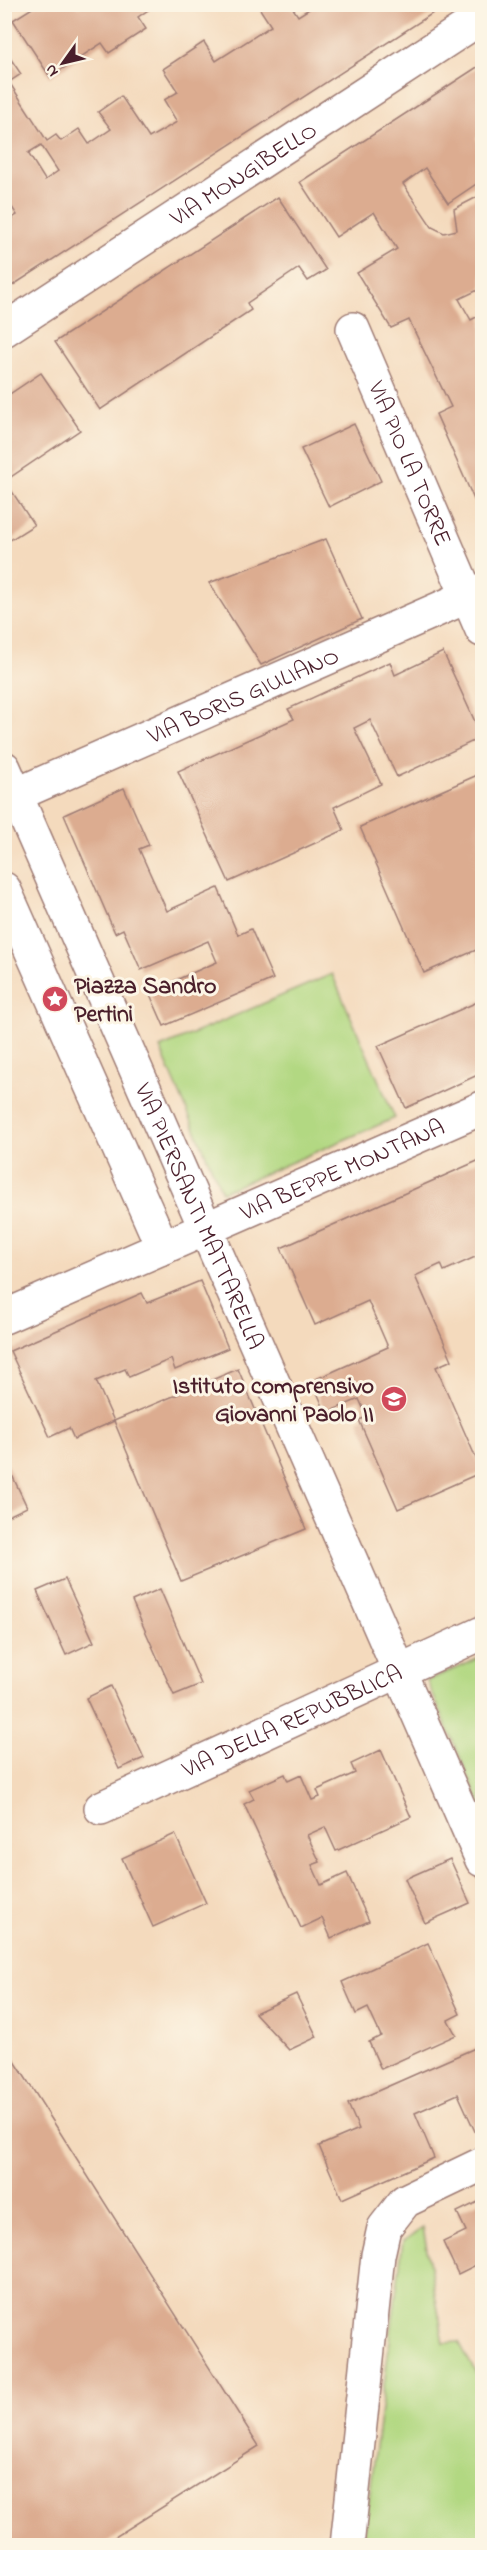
<svg xmlns="http://www.w3.org/2000/svg" width="487" height="2550" font-family="'Indie Flower',sans-serif">
  <style>
    .green { fill: #b2d882; stroke: #7e7c56; stroke-width: 1.5 }
    .building { fill: #dcac90; fill-rule: evenodd }
    .lines { fill: none; stroke-linecap: round; stroke-linejoin: round }
    .street-casing { stroke: #9f7c74; stroke-width: 36 }
    .secondary-casing { stroke: #9f7c74; stroke-width: 36 }
    .street { stroke: #fff; stroke-width: 33 }
    .secondary { stroke: #fff; stroke-width: 33 }
    .labels { text-anchor: middle; stroke-width: 6; stroke-linejoin: round; paint-order: stroke }
    .street-label { font-size: 24px; fill: #4a1f2b; stroke: #fcf5e5 }
    .poi-label { font-size: 24px; font-weight: bold; fill: #4a1f2b; stroke: #fcf5e5; text-anchor: start }
  </style>
  <rect width="100%" height="100%" fill="#fcf5e5"/>
  <filter id="ink" filterUnits="userSpaceOnUse"><feTurbulence type="fractalNoise" baseFrequency=".0167" numOctaves="2"/><feDisplacementMap in="SourceGraphic" scale="12" xChannelSelector="R" yChannelSelector="G"/><feConvolveMatrix kernelMatrix="1 2 1 2 8 2 1 2 1" color-interpolation-filters="sRGB"/></filter>
  <filter id="wash" filterUnits="userSpaceOnUse"><feTurbulence type="fractalNoise" baseFrequency=".008" numOctaves="4" result="noise"/><feDisplacementMap in="SourceGraphic" scale="24" xChannelSelector="R" yChannelSelector="G"/><feGaussianBlur stdDeviation="1.35" result="paint"/><feColorMatrix in="noise" values="0 0 0 0 0 0 0 0 0 0 0 0 0 0 0 0 0 1.4 0 .05"/><feComposite in="paint" operator="in"/></filter>
  <g filter="url(#wash)">
    <rect width="100%" height="100%" fill="#f4dabd"/>
    <g class="green">
      <path d="M 332,974 L 395,1118 L 222,1192 L 160,1048 Z"/>
      <path d="M 482,1657 L 482,1808 L 427,1681 Z"/>
      <path d="M 423,2228 L 444,2343 L 459,2342 L 482,2385 L 482,2545 L 363,2546 L 403,2241 Z"/>
    </g>
    <g id="blocks">
      <g class="building">
        <path d="M 83,4 L 157,4 L 138,17 L 146,29 L 109,53 L 102,43 L 50,77 L 13,20 L 37,5 L 76,5 L 78,8 Z"/>
        <path d="M 260,4 L 290,4 L 298,16 L 317,4 L 447,4 L 4,291 L 4,223 L 17,215 L 4,195 L 4,49 L 21,74 L 9,82 L 47,141 L 56,135 L 61,141 L 79,129 L 89,144 L 111,129 L 98,112 L 121,96 L 149,138 L 177,122 L 164,100 L 178,92 L 163,69 L 204,42 L 216,61 L 271,26 L 258,6 ZM 41,145 L 58,171 L 45,180 L 28,153 Z"/>
        <path d="M 482,64 L 482,133 L 476,138 L 482,148 L 482,180 L 448,203 L 425,168 L 403,184 L 432,227 L 444,233 L 457,230 L 454,209 L 481,195 L 482,288 L 459,299 L 471,320 L 482,314 L 482,512 L 480,513 L 436,414 L 451,407 L 409,320 L 391,328 L 357,273 L 397,249 L 374,212 L 336,237 L 300,182 Z"/>
        <path d="M 278,197 L 326,270 L 308,281 L 299,268 L 247,303 L 251,310 L 100,410 L 55,342 Z"/>
        <path d="M 41,373 L 80,430 L 5,481 L 34,525 L 4,544 L 4,398 Z"/>
        <path d="M 354,424 L 381,481 L 329,507 L 301,449 Z"/>
        <path d="M 326,539 L 362,619 L 261,665 L 209,583 Z"/>
        <path d="M 443,652 L 482,737 L 397,777 L 370,720 L 354,728 L 381,784 L 334,807 L 344,830 L 229,882 L 178,771 L 294,719 L 288,709 L 390,662 L 395,675 Z"/>
        <path d="M 482,773 L 482,966 L 476,950 L 424,973 L 360,827 Z"/>
        <path d="M 124,788 L 149,845 L 139,849 L 167,911 L 218,888 L 238,935 L 251,929 L 273,979 L 164,1026 L 149,992 L 217,962 L 208,941 L 141,970 L 123,929 L 115,933 L 64,815 Z"/>
        <path d="M 482,1000 L 482,1073 L 406,1108 L 378,1046 Z"/>
        <path d="M 482,1159 L 482,1254 L 444,1271 L 441,1264 L 415,1276 L 452,1360 L 436,1367 L 482,1472 L 398,1509 L 359,1420 L 367,1417 L 359,1399 L 326,1413 L 312,1381 L 388,1347 L 368,1301 L 315,1325 L 281,1248 Z"/>
        <path d="M 200,1281 L 228,1348 L 175,1370 L 171,1359 L 129,1377 L 125,1369 L 96,1381 L 114,1421 L 238,1369 L 306,1529 L 181,1581 L 114,1421 L 74,1439 L 69,1428 L 50,1437 L 10,1351 L 142,1293 L 147,1303 Z"/>
        <path d="M 4,1458 L 27,1507 L 4,1518 Z"/>
        <path d="M 65,1579 L 94,1642 L 66,1655 L 37,1591 Z"/>
        <path d="M 160,1589 L 201,1684 L 174,1695 L 132,1601 Z"/>
        <path d="M 111,1686 L 144,1758 L 119,1769 L 86,1698 Z"/>
        <path d="M 381,1750 L 411,1817 L 336,1851 L 325,1827 L 307,1835 L 320,1862 L 312,1865 L 321,1885 L 347,1873 L 369,1921 L 331,1938 L 322,1918 L 301,1928 L 244,1804 L 254,1799 L 249,1790 L 285,1774 L 288,1781 L 301,1775 L 312,1800 L 320,1797 L 317,1790 L 355,1773 L 351,1764 Z"/>
        <path d="M 175,1834 L 206,1903 L 153,1927 L 122,1858 Z"/>
        <path d="M 450,1859 L 470,1903 L 425,1923 L 405,1879 Z"/>
        <path d="M 428,1943 L 460,2014 L 448,2020 L 456,2035 L 381,2069 L 369,2042 L 381,2036 L 368,2008 L 356,2014 L 342,1982 Z"/>
        <path d="M 296,1994 L 317,2037 L 289,2050 L 255,2013 Z"/>
        <path d="M 4,2044 L 259,2446 L 101,2546 L 7,2546 L 4,2541 Z"/>
        <path d="M 482,2045 L 482,2136 L 478,2138 L 458,2094 L 415,2113 L 434,2158 L 342,2199 L 319,2146 L 359,2129 L 348,2104 Z"/>
        <path d="M 482,2200 L 482,2262 L 458,2274 L 443,2242 L 466,2231 L 457,2212 Z"/>
      </g>
    </g>
  </g>
  <g filter="url(#ink)">
    <use href="#blocks" fill-opacity="0" stroke="#9f7c74" stroke-width="1.5"/>
    <g class="lines">
      <defs>
        <g id="street">
          <path id="s1" d="M 353,329 L 482,630"/>
          <path id="s2" d="M 4,768 L 482,1860"/>
          <path id="s3" d="M 4,800 L 482,590"/>
          <path d="M 4,889 L 163,1248"/>
          <path id="s4" d="M 4,1317 L 482,1108"/>
          <path id="s5" d="M 101,1808 L 482,1633"/>
          <path d="M 347,2546 L 378,2255 L 384,2228 L 405,2201 L 482,2164"/>
        </g>
        <g id="secondary">
          <path id="s6" d="M 4,330 L 482,17"/>
        </g>
      </defs>
      <use href="#street" class="street-casing"/>
      <use href="#secondary" class="secondary-casing"/>
      <use href="#street" class="street"/>
      <use href="#secondary" class="secondary"/>
    </g>
  </g>
  <defs>
    <symbol id="sight-disc" viewBox="-11 -11 22 22"><circle r="9.5" fill="#d1495b" stroke="#fcf5e5"/><path d="M0-6L1.8-2.2L6-1.7L2.9 1.2L3.7 5.4L0 3.3L-3.7 5.4L-2.9 1.2L-6-1.7L-1.8-2.2Z" fill="#fff"/></symbol>
    <symbol id="school-disc" viewBox="-11 -11 22 22"><circle r="9.5" fill="#d1495b" stroke="#fcf5e5"/><path d="M0-5L7-2L0 1L-7-2ZM-4 1L0 2.5L4 1V4Q0 6-4 4Z" fill="#fff"/></symbol>
  </defs>
  <g fill-rule="evenodd">
    <use href="#sight-disc" x="40" y="984" width="30" height="30"/>
    <use href="#school-disc" x="379" y="1384" width="30" height="30"/>
  </g>
  <g class="labels">
    <g class="street-label">
      <text dy="8" stroke="none"><textPath href="#s6" startOffset="286">VIA MONGIBELLO</textPath></text>
      <text dy="8" stroke="none"><textPath href="#s1" startOffset="146">VIA PIO LA TORRE</textPath></text>
      <text dy="8" stroke="none"><textPath href="#s3" startOffset="261">VIA BORIS GIULIANO</textPath></text>
      <text dy="8" stroke="none"><textPath href="#s4" startOffset="369">VIA BEPPE MONTANA</textPath></text>
      <text dy="8" stroke="none"><textPath href="#s2" startOffset="489">VIA PIERSANTI MATTARELLA</textPath></text>
      <text dy="8" stroke="none"><textPath href="#s5" startOffset="210">VIA DELLA REPUBBLICA</textPath></text>
    </g>
    <g class="poi-label">
      <text x="74" y="993">Piazza Sandro<tspan x="74" dy="28">Pertini</tspan></text>
      <text x="374" y="1393" text-anchor="end">Istituto comprensivo<tspan x="374" dy="28">Giovanni Paolo II</tspan></text>
    </g>
  </g>
  <rect width="487" height="2550" fill="none" stroke="#fcf5e5" stroke-width="24"/>
  <g transform="translate(63 63) rotate(236)" stroke="#fcf5e5" stroke-width="4.5" paint-order="stroke">
  <path d="M0-4.5L10 22L0 15L-10 22Z" fill="#4a1f2b"/>
  <text y="-9" font-size="16" font-weight="bold" text-anchor="middle" fill="#4a1f2b">N</text>
  </g>
</svg>
